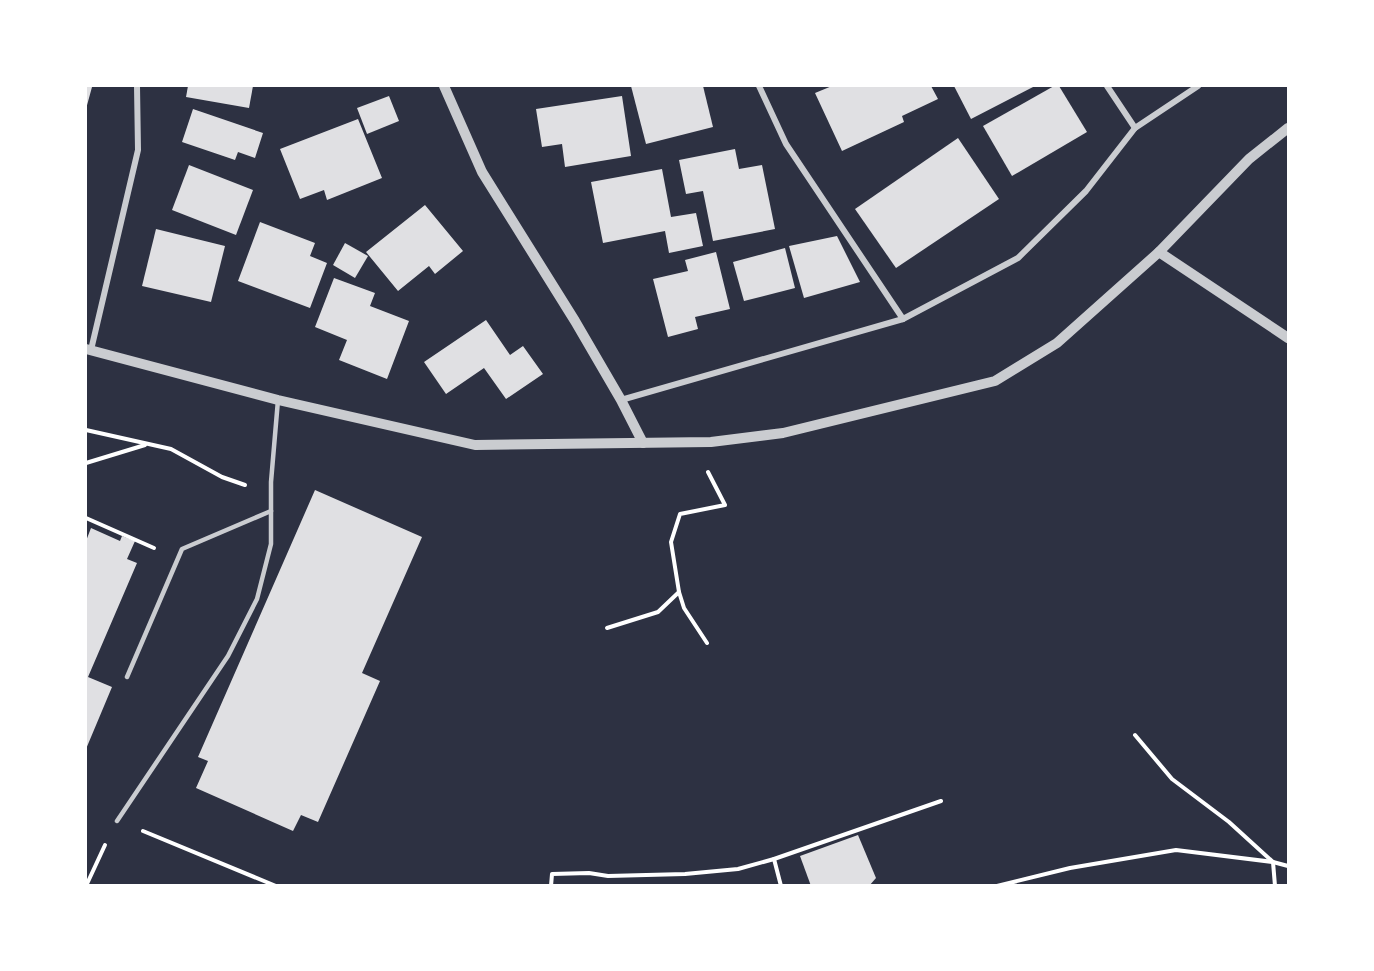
<svg xmlns="http://www.w3.org/2000/svg" width="1374" height="971" font-family="Quicksand,sans-serif">
  <style>
    .building { fill: #e0e0e3 }
    .lines { fill: none; stroke-linecap: round; stroke-linejoin: round }
    .path { stroke: #fff; stroke-width: 4 }
    .service { stroke: #caccd0; stroke-width: 4.5 }
    .minor { stroke: #caccd0; stroke-width: 6 }
    .tertiary { stroke: #caccd0; stroke-width: 10 }
  </style>
  <rect width="100%" height="100%" fill="#2d3142"/>
  <g class="building">
    <path d="M 86,86 L 92,87 L 86,109 Z"/>
    <path d="M 188,86 L 253,86 L 249,108 L 186,97 Z"/>
    <path d="M 631,86 L 703,86 L 713,127 L 646,144 Z"/>
    <path d="M 832,86 L 931,86 L 938,99 L 902,116 L 904,122 L 842,151 L 815,93 Z"/>
    <path d="M 954,86 L 1035,86 L 971,119 Z"/>
    <path d="M 1054,86 L 1059,86 L 1087,132 L 1012,176 L 983,126 Z"/>
    <path d="M 389,96 L 399,121 L 367,134 L 357,108 Z"/>
    <path d="M 622,96 L 631,156 L 565,167 L 562,144 L 542,147 L 536,109 Z"/>
    <path d="M 193,109 L 263,133 L 255,158 L 238,152 L 235,160 L 182,142 Z"/>
    <path d="M 358,119 L 382,178 L 327,200 L 324,190 L 300,199 L 280,149 Z"/>
    <path d="M 958,138 L 999,199 L 896,268 L 855,209 Z"/>
    <path d="M 735,149 L 739,169 L 762,165 L 775,229 L 713,241 L 703,191 L 686,194 L 679,160 Z"/>
    <path d="M 189,165 L 253,190 L 236,235 L 172,210 Z"/>
    <path d="M 662,169 L 671,217 L 696,213 L 703,246 L 669,253 L 665,231 L 603,243 L 591,182 Z"/>
    <path d="M 425,205 L 463,251 L 435,274 L 429,266 L 398,291 L 366,252 Z"/>
    <path d="M 260,222 L 315,243 L 310,256 L 327,263 L 310,308 L 238,281 Z"/>
    <path d="M 156,229 L 225,246 L 211,302 L 142,286 Z"/>
    <path d="M 837,236 L 860,282 L 804,298 L 789,246 Z"/>
    <path d="M 345,243 L 368,256 L 355,278 L 333,265 Z"/>
    <path d="M 785,248 L 795,288 L 744,301 L 733,262 Z"/>
    <path d="M 716,252 L 730,309 L 695,317 L 698,329 L 668,337 L 653,279 L 688,271 L 685,260 Z"/>
    <path d="M 334,278 L 375,293 L 370,306 L 409,321 L 387,379 L 339,360 L 347,340 L 315,327 Z"/>
    <path d="M 486,320 L 510,355 L 523,346 L 543,374 L 506,399 L 484,368 L 446,394 L 424,362 Z"/>
    <path d="M 315,490 L 422,537 L 362,673 L 380,681 L 318,822 L 301,815 L 293,831 L 196,788 L 208,761 L 198,757 Z"/>
    <path d="M 91,528 L 120,541 L 122,536 L 135,541 L 127,559 L 137,563 L 88,677 L 112,687 L 86,749 L 86,541 Z"/>
    <path d="M 858,835 L 876,878 L 869,886 L 811,886 L 800,856 Z"/>
  </g>
  <g class="lines">
    <g class="path">
      <path d="M 86,430 L 171,449 L 222,477 L 245,485"/>
      <path d="M 86,463 L 145,445"/>
      <path d="M 86,518 L 154,548"/>
      <path d="M 607,628 L 658,612 L 679,592"/>
      <path d="M 707,643 L 684,608 L 679,592 L 671,542 L 680,514 L 725,505 L 708,472"/>
      <path d="M 1135,735 L 1172,779 L 1229,822 L 1273,862 L 1275,886"/>
      <path d="M 143,831 L 276,886"/>
      <path d="M 774,859 L 781,886"/>
      <path d="M 86,886 L 105,845"/>
      <path d="M 551,886 L 552,874 L 589,873 L 608,876 L 685,874 L 738,869 L 774,859 L 941,801"/>
      <path d="M 997,886 L 1070,868 L 1176,850 L 1273,862 L 1288,866"/>
    </g>
    <g class="service">
      <path d="M 127,677 L 182,549 L 271,511"/>
      <path d="M 117,821 L 228,656 L 257,599 L 271,544 L 271,482 L 278,400"/>
    </g>
    <g class="minor">
      <path d="M 759,86 L 786,144 L 903,319"/>
      <path d="M 1107,86 L 1135,128"/>
      <path d="M 91,350 L 138,150 L 137,86"/>
      <path d="M 621,400 L 903,319 L 1018,258 L 1086,191 L 1135,128 L 1198,86"/>
    </g>
    <g class="tertiary">
      <path d="M 444,86 L 482,172 L 575,321 L 621,400 L 643,443"/>
      <path d="M 1159,252 L 1288,338"/>
      <path d="M 86,349 L 278,400 L 475,445 L 711,442 L 783,433 L 995,381 L 1057,343 L 1159,252 L 1249,159 L 1288,128"/>
    </g>
  </g>
  <rect width="1374" height="971" fill="none" stroke="#ffffff" stroke-width="174"/>
</svg>
